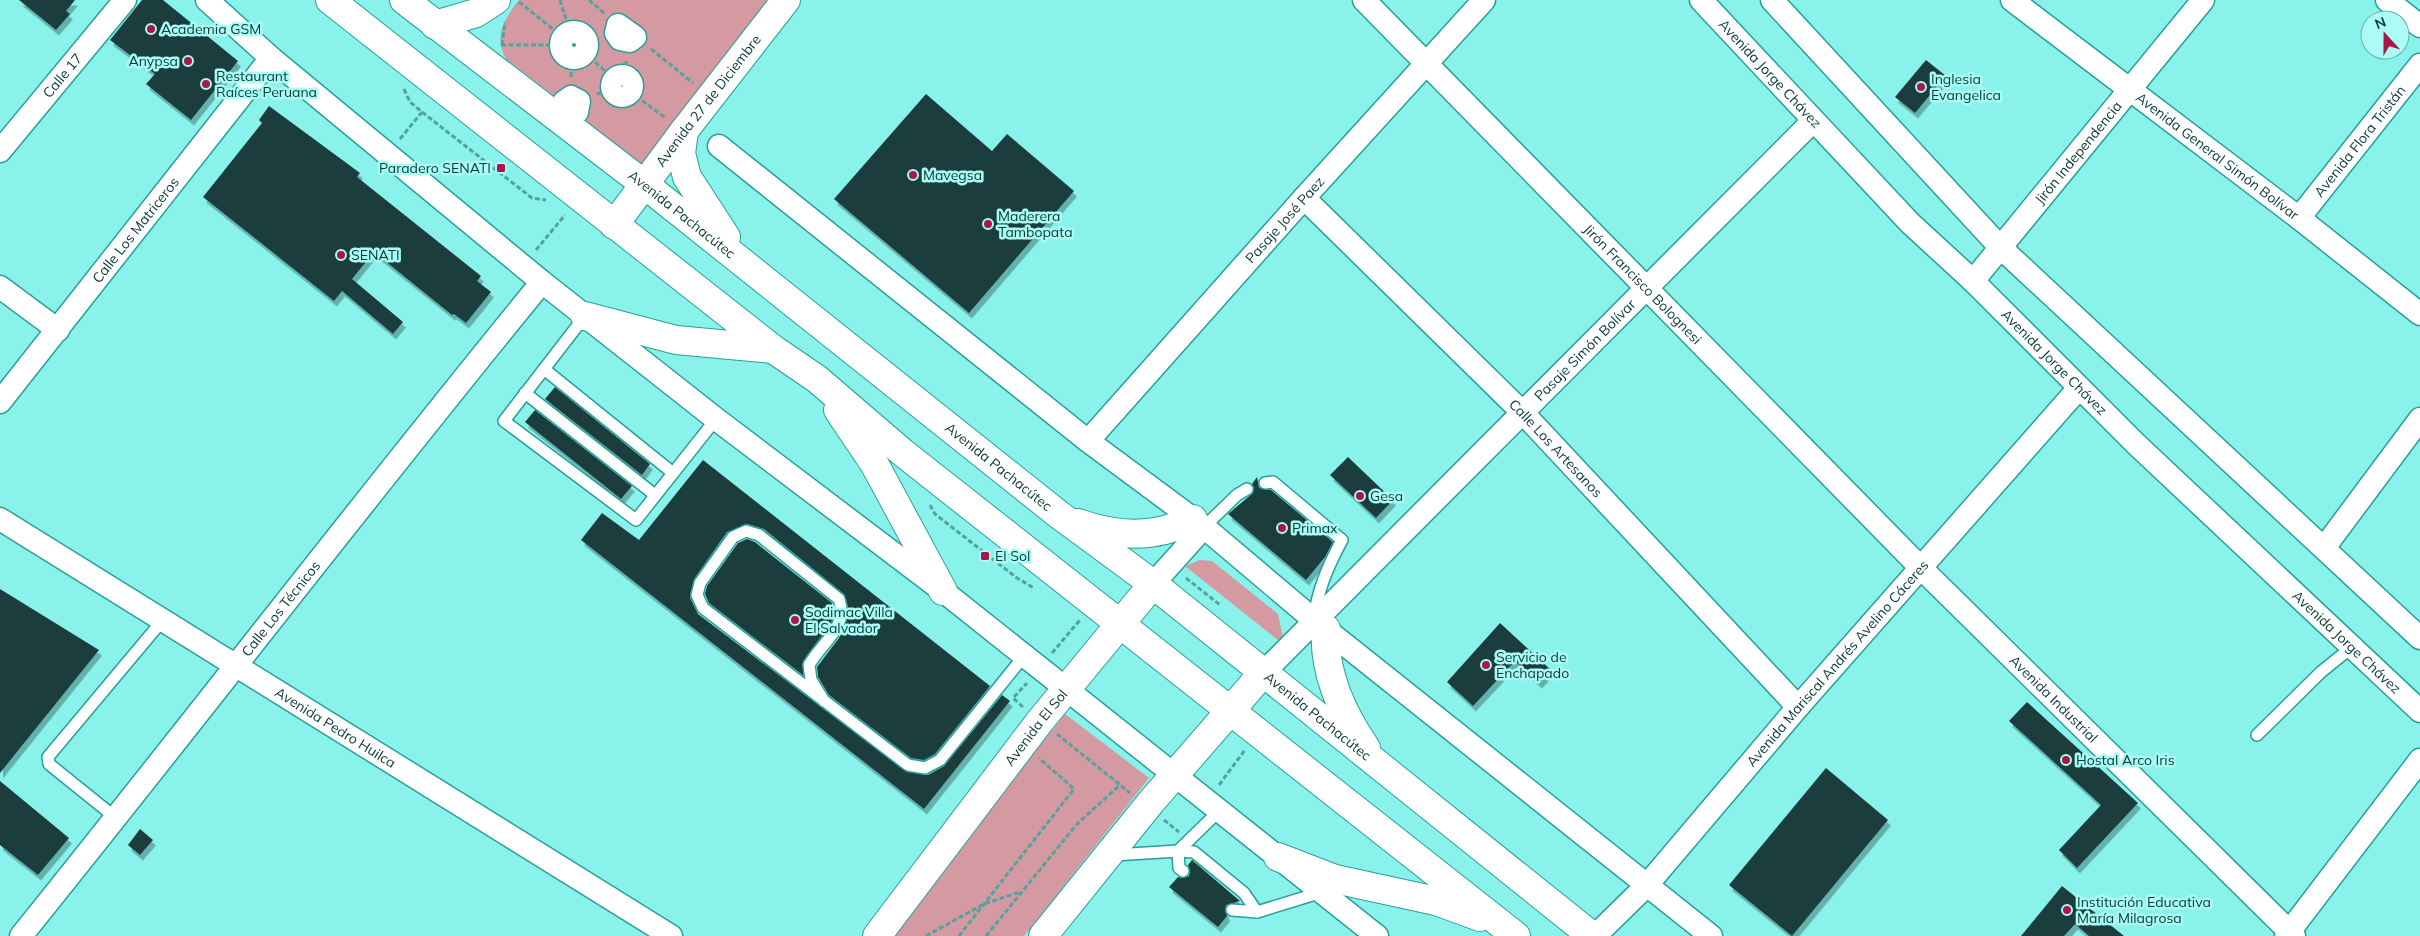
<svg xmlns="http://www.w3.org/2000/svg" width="2420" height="936" font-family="Mulish,sans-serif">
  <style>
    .green { fill: #d599a1 }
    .building { fill: #1c3e3c; filter: url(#shadow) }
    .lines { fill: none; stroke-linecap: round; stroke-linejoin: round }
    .lane-casing { stroke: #2a9f99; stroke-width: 14 }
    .street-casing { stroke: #2a9f99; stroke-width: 25 }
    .secondary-casing { stroke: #2a9f99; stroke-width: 30 }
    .primary-casing { stroke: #2a9f99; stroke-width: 30 }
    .path { stroke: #51a39e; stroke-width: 3; stroke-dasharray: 5 2.5; stroke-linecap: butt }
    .lane { stroke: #fff; stroke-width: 11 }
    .street { stroke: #fff; stroke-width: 22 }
    .secondary { stroke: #fff; stroke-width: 28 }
    .primary { stroke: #fff; stroke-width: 28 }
    .poi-dot { fill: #aa1647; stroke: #aafcf5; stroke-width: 2 }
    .labels { text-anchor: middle; stroke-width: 5; stroke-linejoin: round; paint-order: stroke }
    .poi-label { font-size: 14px; fill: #073936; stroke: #aafcf5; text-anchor: start }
    .street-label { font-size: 14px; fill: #073936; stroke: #aafcf5 }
  </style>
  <defs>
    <filter id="shadow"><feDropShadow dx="3" dy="5.5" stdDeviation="0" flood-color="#0004"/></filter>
  </defs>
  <rect width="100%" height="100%" fill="#88f2eb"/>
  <g class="green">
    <path d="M 519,0 L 767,0 L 707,85 L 644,166 L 506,59 C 493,36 505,18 519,0 Z"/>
    <path d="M 1200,560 L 1212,561 L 1278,614 L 1283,638 L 1278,640 L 1185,566 Z"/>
    <path d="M 1065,714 L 1149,778 L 1024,936 L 889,936 Z"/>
  </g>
  <g class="building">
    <path d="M 19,0 L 75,0 L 66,11 L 70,14 L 56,30 Z"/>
    <path d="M 142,0 L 163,0 L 238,61 L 191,120 L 146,84 L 155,74 L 110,40 Z"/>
    <path d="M 1926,60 L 1946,76 L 1915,113 L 1895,97 Z"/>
    <path d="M 926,94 L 992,151 L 1007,134 L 1074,191 L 969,313 L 834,199 Z"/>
    <path d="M 269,106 L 360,173 L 357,177 L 481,276 L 477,281 L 491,292 L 466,323 L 454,314 L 452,315 L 374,252 L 352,279 L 403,322 L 393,334 L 342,291 L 334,301 L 203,197 L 262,123 L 259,120 Z"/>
    <path d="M 555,387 L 650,464 L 642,475 L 545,399 Z"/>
    <path d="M 535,410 L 632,486 L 621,499 L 525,422 Z"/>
    <path d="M 1348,457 L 1393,500 L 1376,518 L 1330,475 Z"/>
    <path d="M 703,460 L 990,686 L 935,754 L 924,760 L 911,758 L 829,695 L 818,677 L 817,667 L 839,638 L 847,620 L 848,608 L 844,594 L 764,529 L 748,524 L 727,532 L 694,579 L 690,598 L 698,614 L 907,772 L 928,775 L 944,766 L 1002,695 L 1010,701 L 924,809 L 581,540 L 602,513 L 639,540 Z"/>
    <path d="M 1257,477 L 1259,488 L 1271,490 L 1333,542 L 1325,557 L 1306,580 L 1228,514 L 1253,493 L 1254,488 L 1252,484 Z"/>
    <path d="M 747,539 L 755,542 L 832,603 L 833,616 L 831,623 L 803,661 L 803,675 L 709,603 L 705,594 L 707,586 L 738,543 Z"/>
    <path d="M 0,589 L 99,650 L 0,773 Z"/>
    <path d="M 1500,623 L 1551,670 L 1539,683 L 1515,661 L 1473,706 L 1447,682 Z"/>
    <path d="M 2027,702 L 2138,803 L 2077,868 L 2059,850 L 2101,805 L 2009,721 Z"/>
    <path d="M 1826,768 L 1888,820 L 1792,936 L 1729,885 Z"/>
    <path d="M 0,781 L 69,838 L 38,875 L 0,845 Z"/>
    <path d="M 140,829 L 153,840 L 140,855 L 128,845 Z"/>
    <path d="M 1192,860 L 1240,901 L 1226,905 L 1225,910 L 1227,916 L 1218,927 L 1169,887 L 1178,877 L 1183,878 L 1189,876 L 1190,871 L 1188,865 Z"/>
    <path d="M 2062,886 L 2124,936 L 2089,936 L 2075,924 L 2064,936 L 2021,936 Z"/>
  </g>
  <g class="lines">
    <defs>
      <g id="lane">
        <path d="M 585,316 L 504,421 L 636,520 L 716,419"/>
        <path d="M 544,369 L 673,473"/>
        <path d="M 525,393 L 655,495"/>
        <path d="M 1265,483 L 1273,482 L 1342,540 C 1328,566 1318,589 1314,618"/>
        <path d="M 1204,527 L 1237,495 L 1247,489"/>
        <path d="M 824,701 L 811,680 L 809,665 C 822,642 849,627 839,599 L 759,535 L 746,531 L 733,537 L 700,583 L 697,595 L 703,608 L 908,765 L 925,768 L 940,760 L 1024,656"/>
        <path d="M 2257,735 L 2321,672 L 2352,647"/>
        <path d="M 116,818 L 49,764 L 48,757 L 162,621"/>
        <path d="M 1114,855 L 1178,851 L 1194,852 L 1244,893 L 1257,912"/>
        <path d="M 1183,871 L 1179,868 L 1178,851 L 1219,811"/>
        <path d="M 1232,910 L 1257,912 L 1322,892"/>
      </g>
      <g id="street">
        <path d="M 207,0 L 271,58 L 542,282 L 716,419 L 943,591 L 1377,936"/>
        <path id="s1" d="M 1364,0 L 1920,567 L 2294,936"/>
        <path id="s2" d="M 1701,0 L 1910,223 L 1973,281 L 2136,444 L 2420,711"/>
        <path d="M 1772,0 L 2000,247 L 2420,638"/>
        <path id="s3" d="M 2012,0 L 2299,218 L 2420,314"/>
        <path d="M 2387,0 L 2420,26"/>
        <path d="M 618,25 L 635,37 L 630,41 L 620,39 L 616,33 Z"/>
        <circle cx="574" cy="45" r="13"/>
        <circle cx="622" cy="86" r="10"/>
        <path d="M 571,97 L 579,101 L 577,112 L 564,102 Z"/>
        <path d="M 719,146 L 1088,441 L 1204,527 L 1314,620 L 1711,936"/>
        <path id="s4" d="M 0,151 L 125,0"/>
        <path id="s5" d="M 1304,198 L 1523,413 L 1798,707"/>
        <path id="s6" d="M 2299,218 L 2420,65"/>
        <path id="s7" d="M 1973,281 L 2203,0"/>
        <path d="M 0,287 L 58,330"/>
        <path id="s8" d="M 0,402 L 271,58"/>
        <path id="s9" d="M 1088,441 L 1304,198 L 1484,0"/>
        <path id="s10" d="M 0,519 L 671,936"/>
        <path d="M 2324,548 L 2420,419"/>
        <path d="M 1153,584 L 1204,527"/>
        <path id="s11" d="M 1263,673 L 1813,121"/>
        <path id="s12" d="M 21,936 C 196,719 365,498 542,282"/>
        <path id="s13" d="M 1595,936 L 1647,885 L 1798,707 L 2079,388"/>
        <path d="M 2286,936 L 2420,760"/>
      </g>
      <g id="secondary">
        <path d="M 435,25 L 476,13 L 496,0"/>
        <path id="s14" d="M 614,225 L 684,131 L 786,0"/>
      </g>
      <g id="primary">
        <path d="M 330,0 L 773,349 L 817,379 L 902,452 L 1516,936"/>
        <path id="s15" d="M 404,0 L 644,184 L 1058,514 L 1153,584 L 1592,936"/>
        <path d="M 684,131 L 681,153 L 687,177 L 726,237"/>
        <path d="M 585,316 L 676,340 L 773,349"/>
        <path d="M 838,410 L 875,465 L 943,591"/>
        <path d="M 1078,523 C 1117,537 1156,539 1193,519"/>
        <path d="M 1326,629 C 1323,672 1342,713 1366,748"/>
        <path d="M 1278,857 L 1335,879 L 1436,901 L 1480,917"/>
        <path id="s16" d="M 877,936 L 1040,721 L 1153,584"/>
        <path d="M 1043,936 L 1151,802 L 1263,673"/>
      </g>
    </defs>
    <use href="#lane" class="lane-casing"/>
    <use href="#street" class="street-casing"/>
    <use href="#secondary" class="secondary-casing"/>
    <use href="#primary" class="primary-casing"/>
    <g class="path">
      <path d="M 560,0 L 570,32"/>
      <path d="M 589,0 L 604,13"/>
      <path d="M 519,2 L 563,37"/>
      <path d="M 586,40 L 598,38"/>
      <path d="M 501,45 L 560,45"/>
      <path d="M 502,45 L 505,22"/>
      <path d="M 651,49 L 693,83"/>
      <path d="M 584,52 L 615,80"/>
      <path d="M 571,57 L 571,79"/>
      <path d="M 626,61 L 626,78"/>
      <path d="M 404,89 L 410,102 L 422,112 L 532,198 L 546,200"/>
      <path d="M 630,92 L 666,118"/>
      <path d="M 597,94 L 613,89"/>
      <path d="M 400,139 L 422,112"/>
      <path d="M 536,250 L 565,215"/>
      <path d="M 930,505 L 935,514 L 1017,578 L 1034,588"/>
      <path d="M 1186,578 L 1220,605"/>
      <path d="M 1052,653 L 1080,620"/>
      <path d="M 1023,707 L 1013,698 L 1027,683"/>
      <path d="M 1057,734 L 1130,793"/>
      <path d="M 1219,785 L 1245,750"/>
      <path d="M 1164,820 L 1179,832"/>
      <path d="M 926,936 L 984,904 L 1020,892"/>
      <path d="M 959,936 L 1074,789 L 1039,758"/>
      <path d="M 986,936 L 1077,824 L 1120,785"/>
    </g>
    <use href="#lane" class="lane"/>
    <use href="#street" class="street"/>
    <use href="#secondary" class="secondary"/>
    <use href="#primary" class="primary"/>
  </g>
  <g class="poi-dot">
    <circle cx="151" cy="29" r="5"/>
    <circle cx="188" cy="61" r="5"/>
    <circle cx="206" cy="84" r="5"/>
    <circle cx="1921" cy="87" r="5"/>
    <rect x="496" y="163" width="10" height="10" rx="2.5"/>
    <circle cx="913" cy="175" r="5"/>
    <circle cx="988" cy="224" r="5"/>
    <circle cx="341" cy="255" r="5"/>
    <circle cx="1360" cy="496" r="5"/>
    <circle cx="1282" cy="528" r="5"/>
    <rect x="980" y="551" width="10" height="10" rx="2.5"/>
    <circle cx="795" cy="620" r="5"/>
    <circle cx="1486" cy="665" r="5"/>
    <circle cx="2066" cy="760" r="5"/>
    <circle cx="2067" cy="910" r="5"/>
  </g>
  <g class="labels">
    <g class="poi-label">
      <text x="161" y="34">Academia GSM</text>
      <text x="178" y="66" text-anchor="end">Anypsa</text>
      <text x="216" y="81">Restaurant<tspan x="216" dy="16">Raíces Peruana</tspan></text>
      <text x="1931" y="84">Inglesia<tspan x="1931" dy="16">Evangelica</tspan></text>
      <text x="491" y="173" text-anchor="end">Paradero SENATI</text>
      <text x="923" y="180">Mavegsa</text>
      <text x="998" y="221">Maderera<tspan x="998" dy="16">Tambopata</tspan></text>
      <text x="351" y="260">SENATI</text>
      <text x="1370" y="501">Gesa</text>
      <text x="1292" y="533">Primax</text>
      <text x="995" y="561">El Sol</text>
      <text x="805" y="617">Sodimac Villa<tspan x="805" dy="16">El Salvador</tspan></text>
      <text x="1496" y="662">Servicio de<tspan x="1496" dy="16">Enchapado</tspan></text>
      <text x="2076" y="765">Hostal Arco Iris</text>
      <text x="2077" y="907">Institución Educativa<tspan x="2077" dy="16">María Milagrosa</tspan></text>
    </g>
    <g class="street-label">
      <text dy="5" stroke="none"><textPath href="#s2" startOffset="101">Avenida Jorge Chávez</textPath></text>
      <text dy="5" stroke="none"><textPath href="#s4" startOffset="98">Calle 17</textPath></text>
      <text dy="5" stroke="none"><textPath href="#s14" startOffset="156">Avenida 27 de Diciembre</textPath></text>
      <text dy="5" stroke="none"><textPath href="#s6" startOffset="98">Avenida Flora Tristán</textPath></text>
      <text dy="5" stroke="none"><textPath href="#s7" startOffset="166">Jirón Independencia</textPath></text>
      <text dy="5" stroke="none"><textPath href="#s3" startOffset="258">Avenida General Simón Bolívar</textPath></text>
      <text dy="5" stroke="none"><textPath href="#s15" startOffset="351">Avenida Pachacútec</textPath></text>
      <text dy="5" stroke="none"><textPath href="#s9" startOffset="296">Pasaje José Paez</textPath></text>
      <text dy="5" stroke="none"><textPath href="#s8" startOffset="219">Calle Los Matriceros</textPath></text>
      <text dy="5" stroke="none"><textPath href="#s1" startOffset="398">Jirón Francisco Bolognesi</textPath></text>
      <text dy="5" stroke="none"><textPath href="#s11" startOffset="456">Pasaje Simón Bolívar</textPath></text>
      <text dy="5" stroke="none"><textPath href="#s2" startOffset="506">Avenida Jorge Chávez</textPath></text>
      <text dy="5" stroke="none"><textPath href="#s5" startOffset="355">Calle Los Artesanos</textPath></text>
      <text dy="5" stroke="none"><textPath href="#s15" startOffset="756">Avenida Pachacútec</textPath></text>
      <text dy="5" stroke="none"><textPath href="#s12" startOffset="418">Calle Los Técnicos</textPath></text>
      <text dy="5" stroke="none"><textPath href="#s2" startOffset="911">Avenida Jorge Chávez</textPath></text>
      <text dy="5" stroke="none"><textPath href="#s13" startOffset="365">Avenida Mariscal Andrés Avelino Cáceres</textPath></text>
      <text dy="5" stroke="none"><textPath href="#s1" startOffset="982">Avenida Industrial</textPath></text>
      <text dy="5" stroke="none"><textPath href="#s15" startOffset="1161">Avenida Pachacútec</textPath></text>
      <text dy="5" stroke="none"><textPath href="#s16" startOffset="262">Avenida El Sol</textPath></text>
      <text dy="5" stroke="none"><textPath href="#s10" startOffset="395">Avenida Pedro Huilca</textPath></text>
    </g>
  </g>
  <g transform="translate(2385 35) rotate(339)"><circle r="24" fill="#aafcf5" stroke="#69aea9"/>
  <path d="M0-4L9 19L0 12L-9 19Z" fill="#aa1647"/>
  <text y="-8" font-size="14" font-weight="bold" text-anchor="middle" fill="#073936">N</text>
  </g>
</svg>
